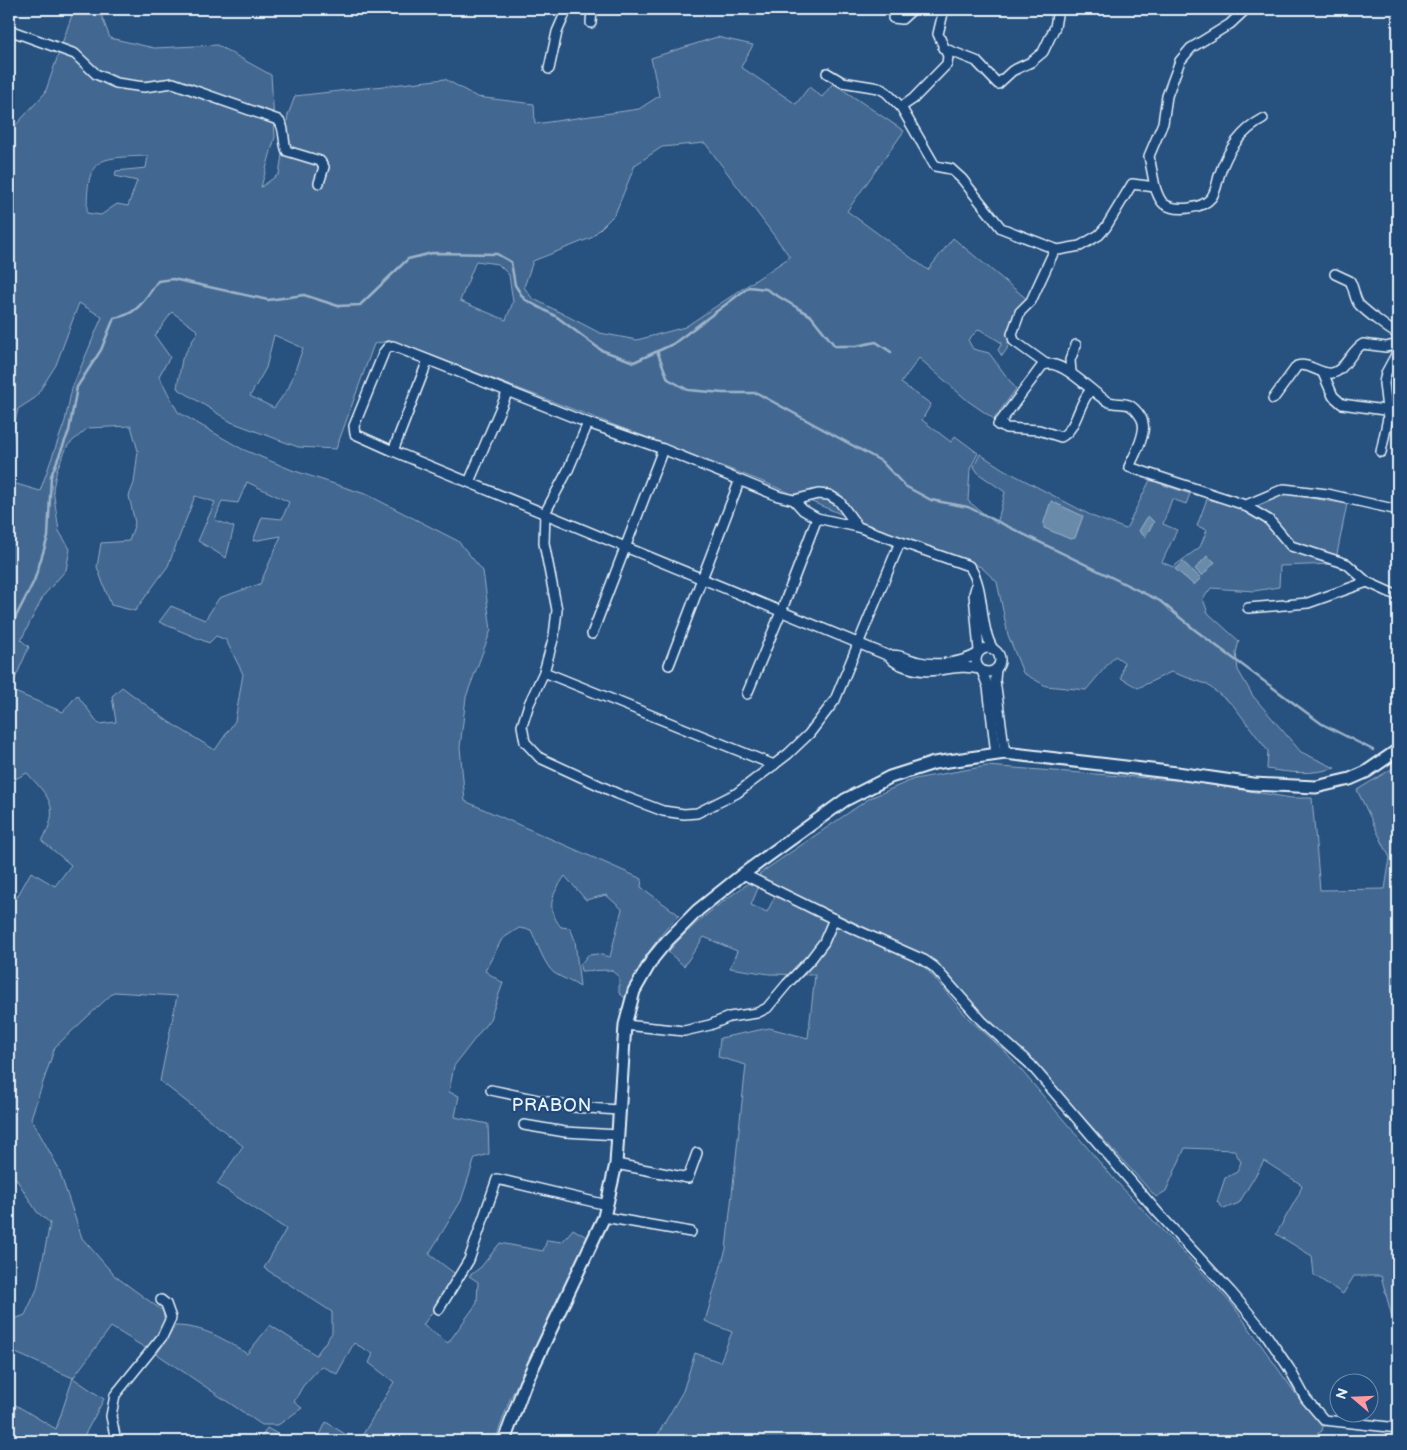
<svg xmlns="http://www.w3.org/2000/svg" width="1407" height="1450" font-family="'Balsamiq Sans',sans-serif">
  <style>
    .green { fill: #436891; stroke: #96acc4; fill-rule: evenodd }
    .water { fill: #6b8aaa; stroke: #9db3c9 }
    .lines { fill: none; stroke-linecap: round; stroke-linejoin: round }
    .stream { stroke: #9db3c9; stroke-width: 2.5 }
    .minor-casing { stroke: #e8f1f8; stroke-width: 12 }
    .tertiary-casing { stroke: #e8f1f8; stroke-width: 15 }
    .minor { stroke: #1f4a7a; stroke-width: 9 }
    .tertiary { stroke: #1f4a7a; stroke-width: 11 }
    .labels { text-anchor: middle; stroke-width: 4.5; stroke-linejoin: round; paint-order: stroke }
    .quarter-label { font-size: 18px; letter-spacing: 1px; fill: #e8f1f8; stroke: #1f4a7a }
  </style>
  <rect width="100%" height="100%" fill="#27517f"/>
  <filter id="ink" filterUnits="userSpaceOnUse"><feTurbulence type="fractalNoise" baseFrequency=".02" numOctaves="2"/><feDisplacementMap in="SourceGraphic" scale="10" xChannelSelector="R" yChannelSelector="G"/><feConvolveMatrix kernelMatrix="1 2 1 2 8 2 1 2 1" color-interpolation-filters="sRGB"/></filter>
  <g filter="url(#ink)">
    <g class="green">
      <path d="M 74,9 L 99,9 L 110,38 L 154,48 L 217,45 L 271,75 L 275,137 L 261,187 L 279,174 L 288,115 L 295,96 L 445,79 L 477,97 L 534,104 L 535,124 L 639,109 L 659,96 L 651,58 L 717,37 L 753,45 L 741,67 L 796,104 L 809,87 L 822,97 L 833,83 L 904,131 L 847,211 L 928,270 L 953,238 L 1028,300 L 1012,323 L 1007,349 L 1002,356 L 998,350 L 1002,343 L 979,329 L 968,340 L 973,349 L 989,353 L 1016,389 L 994,419 L 968,401 L 919,358 L 901,383 L 931,404 L 922,420 L 951,442 L 955,436 L 978,453 L 970,469 L 968,501 L 997,524 L 1005,492 L 979,474 L 974,467 L 980,454 L 1003,469 L 1094,517 L 1126,529 L 1150,480 L 1190,494 L 1186,504 L 1172,499 L 1163,524 L 1177,530 L 1162,562 L 1173,567 L 1200,547 L 1207,530 L 1197,526 L 1208,496 L 1240,507 L 1267,497 L 1286,494 L 1347,504 L 1335,564 L 1280,566 L 1279,587 L 1254,591 L 1211,588 L 1203,599 L 1208,613 L 1239,641 L 1236,653 L 1238,670 L 1253,696 L 1301,752 L 1335,768 C 1310,775 1291,773 1267,769 L 1268,751 L 1233,705 L 1206,684 L 1171,672 L 1138,688 L 1121,678 L 1124,662 L 1115,656 L 1086,690 L 1046,686 L 1023,673 L 1008,635 L 997,582 L 981,567 L 882,531 L 761,481 L 391,340 L 374,344 L 336,449 L 298,447 L 231,422 L 177,388 L 182,359 L 198,331 L 172,312 L 155,336 L 170,357 L 159,376 L 178,412 L 242,449 L 292,470 L 368,495 L 458,541 L 483,571 L 491,630 L 466,697 L 460,747 L 465,801 L 642,879 L 641,887 L 679,915 C 651,944 642,962 625,998 L 619,993 L 619,977 L 611,970 L 581,971 L 580,965 L 588,955 L 597,954 L 610,957 L 622,909 L 606,895 L 586,900 L 565,876 C 552,895 545,907 561,927 L 570,928 L 575,940 L 580,987 C 571,981 562,978 554,973 C 545,966 536,941 531,930 L 519,928 L 502,939 L 485,971 L 503,983 L 490,1019 L 454,1066 L 449,1092 L 459,1096 L 455,1117 L 488,1124 L 489,1154 L 475,1158 L 461,1201 L 429,1254 L 458,1276 L 423,1325 L 448,1343 L 477,1303 L 478,1282 L 469,1276 L 481,1267 L 500,1243 L 543,1251 L 547,1240 L 562,1242 L 573,1229 L 590,1239 L 510,1399 L 495,1441 L 359,1441 L 394,1382 L 369,1363 L 373,1354 L 354,1343 L 337,1374 L 321,1366 L 303,1386 L 294,1402 L 302,1408 L 278,1425 L 262,1425 L 157,1354 L 175,1326 C 203,1326 225,1339 247,1354 L 270,1325 L 316,1355 L 332,1333 L 332,1312 L 264,1268 L 286,1229 L 217,1184 L 243,1146 L 160,1081 L 177,996 L 114,992 L 55,1047 L 31,1118 L 58,1167 L 82,1238 L 115,1276 L 163,1311 L 165,1323 L 147,1349 L 111,1327 L 73,1378 L 104,1399 L 84,1436 L 93,1441 L 9,1441 L 9,1401 L 56,1429 L 73,1378 L 9,1350 L 9,1321 L 25,1315 L 37,1289 L 50,1223 L 37,1212 L 15,1177 L 9,1185 L 9,903 L 16,899 L 31,872 L 55,886 L 71,865 L 42,841 C 60,808 51,799 27,773 L 9,782 L 9,124 L 14,127 L 45,93 ZM 705,143 L 790,257 L 685,327 L 637,340 L 600,333 L 532,298 L 524,287 L 533,261 L 591,238 L 615,214 L 635,165 L 662,147 ZM 148,156 L 146,168 L 116,171 L 115,176 L 137,181 L 128,206 L 117,204 L 101,215 L 87,213 C 87,156 96,158 148,156 ZM 476,261 L 498,264 L 509,275 L 513,302 L 506,320 L 460,301 ZM 79,303 L 102,317 L 72,388 L 65,421 L 40,491 L 13,483 C 8,457 12,434 18,409 L 35,398 L 56,365 ZM 274,335 L 303,348 L 289,387 L 274,408 L 250,396 L 266,368 ZM 131,426 L 138,451 L 134,483 L 129,496 L 135,523 L 129,541 L 101,543 L 97,567 L 111,605 L 135,611 L 168,566 L 195,496 L 215,502 L 198,541 L 226,558 L 234,527 L 215,520 L 222,501 L 238,503 L 247,482 L 289,502 L 282,519 L 262,517 L 253,541 L 281,536 L 260,584 L 219,598 L 205,620 L 171,606 L 159,622 L 209,643 L 216,636 L 226,640 L 243,674 L 235,721 L 215,750 L 169,722 L 122,687 L 112,696 L 116,722 L 99,724 L 77,695 L 63,712 L 10,690 L 29,647 L 21,640 L 44,595 L 66,570 L 70,549 L 59,531 L 53,489 L 57,469 L 68,445 L 88,428 Z"/>
      <path d="M 1398,765 L 1398,1339 L 1381,1276 L 1354,1276 L 1343,1294 L 1314,1275 L 1312,1256 L 1276,1234 L 1299,1194 L 1302,1185 L 1264,1161 L 1239,1203 L 1224,1209 L 1217,1202 L 1225,1178 L 1237,1172 L 1241,1162 L 1234,1150 L 1185,1148 L 1166,1191 L 1156,1197 L 1042,1072 L 977,1010 L 950,976 L 923,955 L 763,879 L 759,874 L 870,798 L 914,779 L 987,766 L 1189,781 L 1291,798 L 1312,798 L 1320,890 L 1385,889 L 1390,858 L 1357,790 Z"/>
      <path d="M 752,881 L 759,886 L 751,905 L 767,912 L 776,894 L 925,967 L 969,1019 L 1004,1050 L 1114,1179 L 1232,1304 L 1303,1404 L 1324,1423 L 1322,1431 L 1306,1441 L 654,1441 L 683,1391 L 695,1353 L 720,1362 L 732,1332 L 705,1321 L 726,1249 L 746,1065 L 718,1057 L 720,1038 L 769,1028 L 808,1038 L 815,975 L 769,974 L 730,968 L 737,951 L 704,937 L 684,966 L 668,952 C 692,924 721,902 752,881 Z"/>
      <path d="M 326,1422 L 356,1441 L 317,1441 Z"/>
      <path d="M 267,1428 L 290,1441 L 259,1441 Z"/>
    </g>
    <g class="water">
      <path d="M 1051,501 L 1083,516 L 1075,538 L 1070,539 L 1044,528 L 1044,522 Z"/>
      <path d="M 1148,516 L 1154,522 L 1145,537 L 1139,531 Z"/>
      <path d="M 1207,556 L 1215,562 L 1202,576 L 1195,569 Z"/>
      <path d="M 1183,562 L 1201,578 L 1194,585 L 1175,569 Z"/>
    </g>
    <g class="lines">
      <g class="stream">
        <path d="M 657,351 L 668,379 L 688,390 L 723,393 L 757,393 L 881,461 L 905,486 L 931,500 L 968,507 L 1160,601 L 1195,630 L 1322,724 L 1373,750"/>
        <path d="M 9,630 L 34,581 L 48,537 L 51,476 L 69,431 L 77,387 L 101,350 L 114,318 C 139,314 144,300 158,281 L 173,279 L 268,300 L 304,295 L 338,306 L 360,305 L 408,259 L 432,253 L 497,254 L 511,262 L 515,285 L 524,299 L 557,317 L 601,350 L 634,362 L 673,344 L 749,287 L 766,289 L 811,316 L 835,346 L 856,346 L 876,342 L 891,352"/>
      </g>
      <defs>
        <g id="minor">
          <path d="M 893,18 L 902,19 L 913,9"/>
          <path d="M 591,23 L 592,9"/>
          <path d="M 9,30 L 75,54 L 96,74 L 116,83 L 144,87 L 173,83 L 278,120 C 286,127 282,141 287,151 L 320,161 L 324,167 L 319,183"/>
          <path d="M 943,48 L 976,61 L 998,84 L 1012,71 L 1031,62 L 1043,52 L 1055,27 L 1058,9"/>
          <path d="M 549,69 L 557,32 L 567,9"/>
          <path d="M 827,73 L 842,82 L 879,88 L 886,92 L 901,107 L 935,166 L 951,169 L 962,179 L 1001,228 L 1058,250 L 1080,246 L 1099,235 L 1106,227 L 1132,184 L 1155,187 L 1149,156 L 1163,123 L 1167,96 L 1180,61 L 1191,48 L 1230,24 L 1246,9"/>
          <path d="M 901,107 L 913,99 L 947,64 L 948,56 L 938,34 L 944,9"/>
          <path d="M 1155,187 C 1157,193 1159,200 1164,204 C 1176,212 1202,209 1211,198 C 1216,192 1217,183 1219,176 C 1227,151 1240,131 1263,119"/>
          <path d="M 1335,274 L 1350,281 C 1354,288 1354,296 1358,303 C 1360,307 1393,333 1398,334"/>
          <path d="M 1046,364 L 1014,341 L 1012,334 L 1020,312 L 1031,301 L 1055,249"/>
          <path d="M 1071,372 L 1070,360 L 1076,345"/>
          <path d="M 1323,373 L 1333,396 L 1342,404 L 1398,412"/>
          <path d="M 1273,399 L 1297,366 C 1309,362 1320,375 1332,373 C 1345,371 1351,350 1363,344 L 1386,347 L 1398,344"/>
          <path d="M 588,423 L 393,346 L 388,347 L 384,352 L 354,426 L 355,434 L 393,451 L 889,656 C 892,661 896,663 901,665 C 933,679 951,662 979,669"/>
          <path d="M 999,423 L 1006,428 L 1039,430 L 1061,437 C 1077,429 1078,404 1090,391"/>
          <path d="M 998,425 L 1042,366 C 1059,355 1092,393 1107,401 C 1114,405 1122,402 1129,405 C 1135,408 1142,417 1143,423 C 1146,435 1134,456 1129,467 L 1242,504 L 1269,520 L 1291,546 L 1347,564 L 1367,582 L 1398,596"/>
          <path d="M 393,451 L 428,360"/>
          <path d="M 1381,452 L 1388,418 L 1384,383 L 1386,373 L 1398,351"/>
          <path d="M 469,482 L 507,393"/>
          <path d="M 794,500 L 803,510 L 817,518 L 858,527 L 969,566 C 986,588 978,625 993,649"/>
          <path d="M 1244,506 L 1284,489 L 1327,494 L 1398,510"/>
          <path d="M 858,527 L 839,501 L 829,495 L 818,494 L 794,500 L 778,496 L 663,449 L 588,423 L 568,470 L 545,513 L 544,543 L 557,610 L 554,636 L 544,672 L 529,704 L 522,726 L 525,742 L 540,758 L 618,794 L 663,811 L 684,814 L 697,813 L 737,793 L 788,754 L 809,734 L 835,700 L 900,542"/>
          <path d="M 976,587 L 974,594 L 979,651"/>
          <path d="M 1248,608 L 1308,603 L 1367,582"/>
          <path d="M 592,634 L 663,449"/>
          <circle cx="988" cy="660" r="12"/>
          <path d="M 889,656 C 898,653 909,660 919,662 C 936,666 962,663 977,654"/>
          <path d="M 669,665 L 739,482"/>
          <path d="M 996,669 L 995,680 L 1005,753"/>
          <path d="M 982,671 L 988,687 L 996,754"/>
          <path d="M 544,672 L 774,765"/>
          <path d="M 747,694 L 781,612 L 817,518"/>
          <path d="M 743,874 L 852,928 L 924,960 L 934,967 L 982,1021 L 1030,1064 L 1159,1214 L 1231,1292 L 1263,1330 L 1289,1368 L 1306,1399 L 1324,1420 L 1398,1428"/>
          <path d="M 625,1025 L 684,1031 L 710,1025 L 729,1017 L 757,1013 L 767,1008 L 787,984 L 811,959 L 824,942 L 834,919"/>
          <path d="M 491,1090 L 572,1107 L 619,1110"/>
          <path d="M 524,1125 L 565,1132 L 618,1135"/>
          <path d="M 616,1164 L 688,1178 L 697,1153"/>
          <path d="M 604,1217 L 691,1232"/>
          <path d="M 439,1309 L 469,1260 L 497,1179 L 607,1205"/>
          <path d="M 116,1441 L 111,1416 L 115,1395 L 162,1337 L 171,1318 L 166,1304 L 161,1300"/>
        </g>
        <path id="tertiary" d="M 504,1441 L 525,1384 L 604,1217 L 616,1164 L 625,1025 L 634,991 L 653,958 L 667,941 L 698,910 L 743,874 L 845,800 L 890,777 L 934,763 L 1005,753 L 1177,773 L 1253,784 L 1316,787 L 1350,779 L 1366,772 L 1398,750"/>
      </defs>
      <use href="#minor" class="minor-casing"/>
      <use href="#tertiary" class="tertiary-casing"/>
      <use href="#minor" class="minor"/>
      <use href="#tertiary" class="tertiary"/>
    </g>
  </g>
  <g class="labels">
    <g class="quarter-label">
      <text x="552" y="1111">PRABON</text>
    </g>
  </g>
  <rect width="1407" height="1450" fill="none" stroke="#1f4a7a" stroke-width="30"/>
  <rect x="15" y="15" width="1377" height="1420" fill="none" stroke="#e8f1f8" stroke-width="2" filter="url(#ink)"/>
  <g transform="translate(1354 1398) rotate(289)"><circle r="24" fill="#1f4a7a" stroke="#6f8dac"/>
  <path d="M0-4L9 19L0 12L-9 19Z" fill="#ff9aa2"/>
  <text y="-8" font-size="14" font-weight="bold" text-anchor="middle" fill="#e8f1f8">N</text>
  </g>
</svg>
